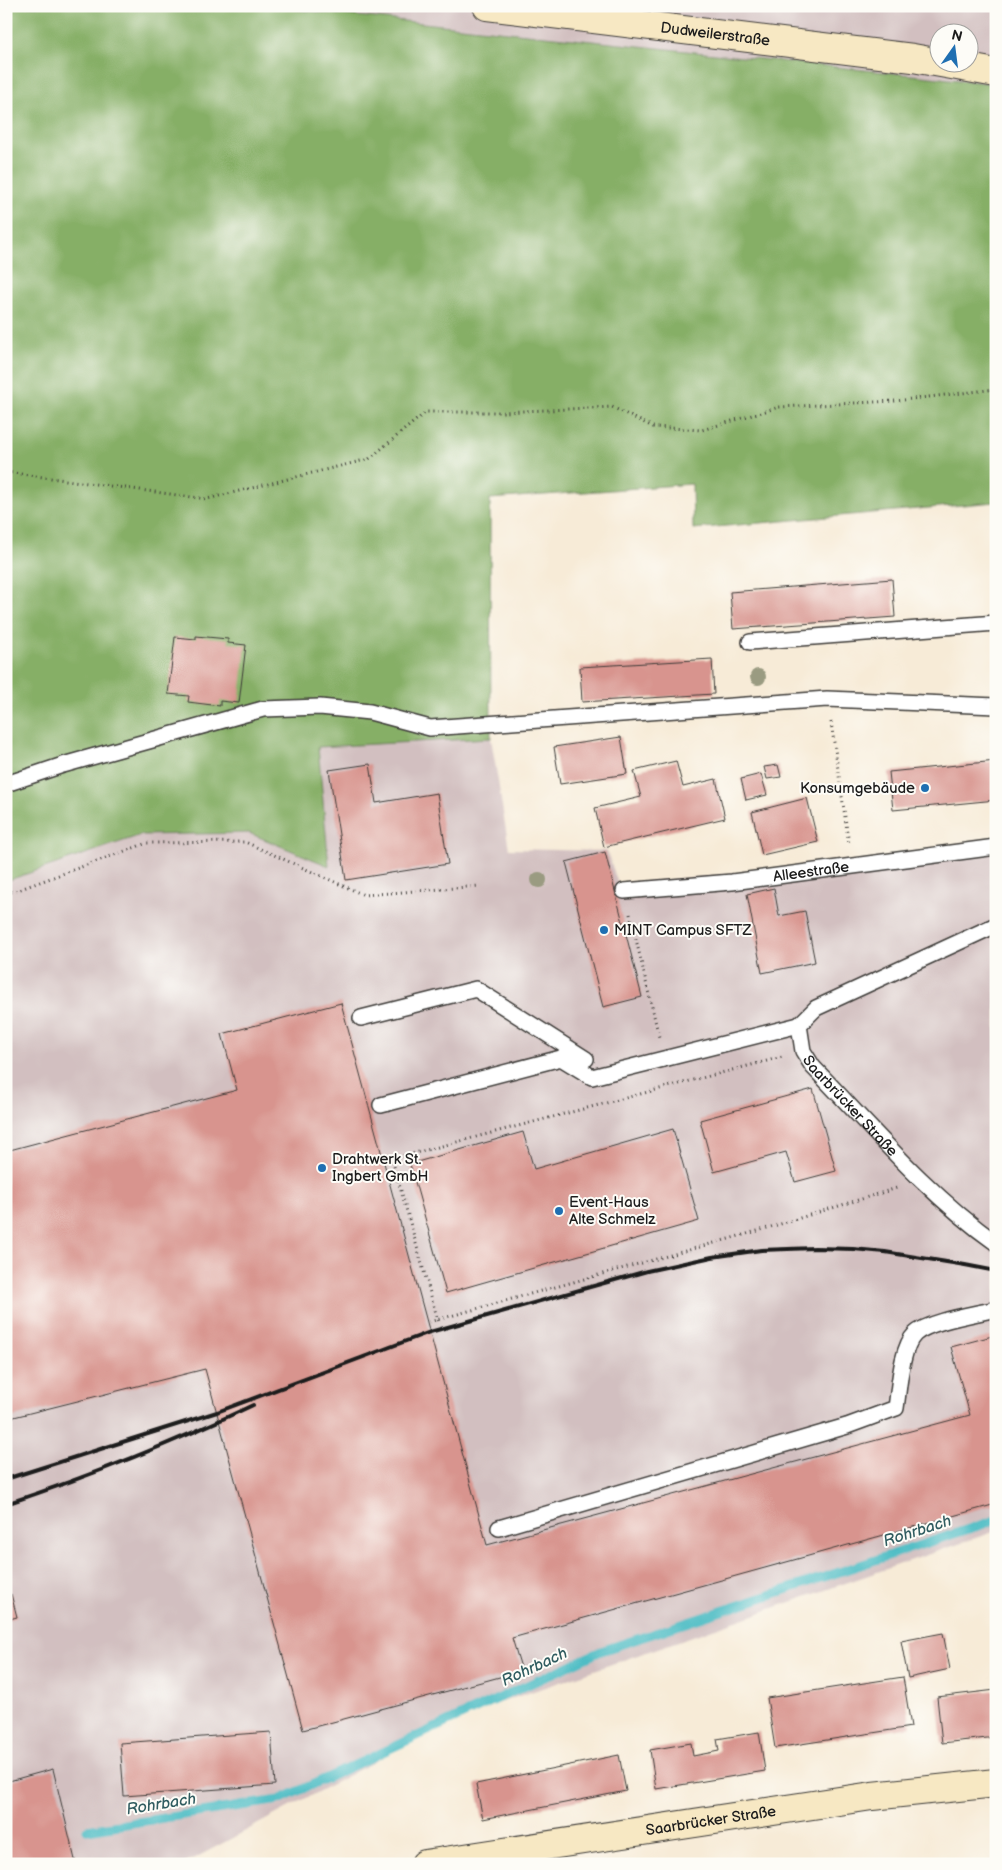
<svg xmlns="http://www.w3.org/2000/svg" width="1002" height="1870" font-family="'Balsamiq Sans',sans-serif">
  <style>
    .industrial { fill: #d2bfc0; fill-rule: evenodd }
    .forest { fill: #86af66; stroke: #516641 }
    .lines { fill: none; stroke-linecap: round; stroke-linejoin: round }
    .stream { stroke: #4fbdc5; stroke-width: 9 }
    .building { fill: #d8948e }
    .lane-casing { stroke: #3d3b38; stroke-width: 18 }
    .secondary-casing { stroke: #3d3b38; stroke-width: 30 }
    .path { stroke: #3d3b38; stroke-width: 3; stroke-dasharray: 1 4; stroke-linecap: butt }
    .lane { stroke: #fff; stroke-width: 15 }
    .secondary { stroke: #f7e8c3; stroke-width: 28 }
    .rail { stroke: #1c1c1c; stroke-width: 4 }
    .tree { fill: #9a9b81 }
    .poi-dot { fill: #1f6fb2; stroke: #fdfcf7; stroke-width: 2 }
    .labels { text-anchor: middle; stroke-width: 4; stroke-linejoin: round; paint-order: stroke }
    .street-label { font-size: 15px; fill: #1c1c1c; stroke: #fdfcf7 }
    .poi-label { font-size: 15px; fill: #1c1c1c; stroke: #fdfcf7; text-anchor: start }
    .water-label { font-size: 16px; font-style: italic; fill: #305c60; stroke: #fdfcf7 }
  </style>
  <rect width="100%" height="100%" fill="#fdfcf7"/>
  <filter id="ink" filterUnits="userSpaceOnUse"><feTurbulence type="fractalNoise" baseFrequency=".02" numOctaves="2"/><feDisplacementMap in="SourceGraphic" scale="10" xChannelSelector="R" yChannelSelector="G"/><feConvolveMatrix kernelMatrix="1 2 1 2 8 2 1 2 1" color-interpolation-filters="sRGB"/></filter>
  <filter id="wash" filterUnits="userSpaceOnUse"><feTurbulence type="fractalNoise" baseFrequency=".0096" numOctaves="4" result="noise"/><feDisplacementMap in="SourceGraphic" scale="20" xChannelSelector="R" yChannelSelector="G"/><feGaussianBlur stdDeviation="1.12" result="paint"/><feColorMatrix in="noise" values="0 0 0 0 0 0 0 0 0 0 0 0 0 0 0 0 0 1.4 0 .05"/><feComposite in="paint" operator="in"/></filter>
  <g filter="url(#wash)">
    <rect width="100%" height="100%" fill="#f7ebd7"/>
    <g class="industrial">
      <path d="M 263,6 L 996,6 L 996,84 L 469,28 ZM 940,32 L 970,32 L 970,62 L 940,62 Z"/>
      <path d="M 491,738 L 509,849 L 607,851 L 618,884 L 996,852 L 996,1531 L 453,1719 L 184,1864 L 6,1864 L 6,881 L 140,835 L 249,833 L 329,865 L 318,747 Z"/>
    </g>
    <path class="forest" d="M 6,6 L 263,6 L 996,84 L 996,502 L 693,529 L 692,484 L 490,499 L 491,738 L 318,747 L 329,866 L 249,833 L 141,835 L 6,881 Z"/>
    <g class="lines">
      <path class="stream" d="M 87,1830 L 279,1800 L 601,1651 L 996,1520"/>
    </g>
    <g id="blocks">
      <g class="building">
        <path d="M 892,579 L 895,617 L 733,629 L 730,592 Z"/>
        <path d="M 196,636 L 228,639 L 228,643 L 246,645 L 239,703 L 220,701 L 220,706 L 188,702 L 189,696 L 168,694 L 175,637 L 196,639 Z"/>
        <path d="M 712,659 L 714,694 L 582,702 L 580,667 Z"/>
        <path d="M 621,737 L 627,774 L 560,784 L 554,747 Z"/>
        <path d="M 676,761 L 683,787 L 716,779 L 725,818 L 604,847 L 595,808 L 641,797 L 634,771 Z"/>
        <path d="M 996,761 L 996,800 L 893,810 L 889,772 Z"/>
        <path d="M 370,764 L 376,803 L 437,793 L 448,864 L 346,880 L 329,770 Z"/>
        <path d="M 778,765 L 781,777 L 767,779 L 764,767 Z"/>
        <path d="M 761,774 L 767,795 L 746,800 L 741,779 Z"/>
        <path d="M 807,798 L 818,842 L 762,855 L 752,812 Z"/>
        <path d="M 605,852 L 642,997 L 603,1007 L 566,862 Z"/>
        <path d="M 774,888 L 779,916 L 805,911 L 815,962 L 762,973 L 747,894 Z"/>
        <path d="M 341,1003 L 487,1545 L 970,1415 L 951,1347 L 996,1335 L 996,1504 L 512,1638 L 522,1671 L 303,1730 L 205,1369 L 6,1419 L 6,1151 L 237,1090 L 222,1034 Z"/>
        <path d="M 813,1089 L 836,1171 L 795,1182 L 786,1152 L 714,1172 L 700,1120 Z"/>
        <path d="M 673,1129 L 699,1221 L 446,1293 L 410,1164 L 523,1132 L 534,1169 Z"/>
        <path d="M 11,1594 L 17,1617 L 6,1620 L 6,1595 Z"/>
        <path d="M 943,1633 L 950,1669 L 908,1678 L 901,1641 Z"/>
        <path d="M 903,1677 L 911,1727 L 775,1748 L 767,1698 Z"/>
        <path d="M 996,1690 L 996,1737 L 942,1743 L 937,1697 Z"/>
        <path d="M 271,1732 L 275,1785 L 124,1796 L 120,1743 Z"/>
        <path d="M 759,1732 L 765,1771 L 656,1789 L 650,1750 L 691,1743 L 693,1756 L 719,1751 L 717,1739 Z"/>
        <path d="M 619,1755 L 626,1791 L 483,1819 L 476,1784 Z"/>
        <path d="M 53,1769 L 76,1864 L 6,1864 L 6,1772 L 9,1781 Z"/>
      </g>
    </g>
  </g>
  <g filter="url(#ink)">
    <use href="#blocks" fill-opacity="0" stroke="#3d3b38" stroke-width="1"/>
    <g class="lines">
      <defs>
        <g id="lane">
          <path d="M 750,642 L 996,623"/>
          <path d="M 6,784 L 63,765 L 263,709 L 320,707 L 370,712 L 430,728 L 827,699 L 996,706"/>
          <path id="s1" d="M 624,891 L 732,882 L 996,847"/>
          <path id="s2" d="M 996,925 L 816,1008 L 799,1025 L 803,1051 L 813,1067 C 871,1127 927,1194 996,1243"/>
          <path d="M 361,1018 L 476,989 L 586,1059"/>
          <path d="M 381,1105 L 561,1058 L 592,1077 L 799,1025"/>
          <path d="M 499,1528 L 847,1426 L 896,1408 C 899,1389 901,1347 915,1334 C 929,1321 976,1314 996,1309"/>
        </g>
        <g id="secondary">
          <path id="s3" d="M 487,6 L 913,58 L 996,73"/>
          <path id="s4" d="M 425,1864 L 872,1796 L 996,1783"/>
        </g>
      </defs>
      <use href="#lane" class="lane-casing"/>
      <use href="#secondary" class="secondary-casing"/>
      <g class="path">
        <path d="M 6,472 L 207,499 L 369,459 L 426,412 L 502,412 L 612,407 L 653,427 L 702,430 L 779,407 L 895,401 L 996,389"/>
        <path d="M 831,722 L 849,844"/>
        <path d="M 6,893 L 15,891 L 147,843 L 245,842 L 364,895 L 480,886"/>
        <path d="M 630,914 L 659,1037"/>
        <path d="M 438,1321 L 392,1159 L 782,1057"/>
        <path d="M 429,1322 L 761,1230 L 897,1188"/>
      </g>
      <use href="#lane" class="lane"/>
      <use href="#secondary" class="secondary"/>
      <g class="rail">
        <path d="M 6,1479 L 217,1412 L 430,1332 L 647,1271 L 712,1257 L 761,1250 L 815,1248 L 853,1249 L 885,1252 L 965,1265 L 996,1271"/>
        <path d="M 6,1504 C 90,1476 173,1443 253,1405"/>
      </g>
    </g>
    <g class="tree">
      <circle cx="758" cy="677" r="8"/>
      <circle cx="539" cy="880" r="8"/>
    </g>
  </g>
  <g class="poi-dot">
    <circle cx="925" cy="788" r="5"/>
    <circle cx="604" cy="930" r="5"/>
    <circle cx="322" cy="1168" r="5"/>
    <circle cx="559" cy="1211" r="5"/>
  </g>
  <g class="labels">
    <g class="street-label">
      <text dy="5" stroke="none"><textPath href="#s3" startOffset="230">Dudweilerstraße</textPath></text>
      <text dy="5" stroke="none"><textPath href="#s1" startOffset="188">Alleestraße</textPath></text>
      <text dy="5" stroke="none"><textPath href="#s2" startOffset="321">Saarbrücker Straße</textPath></text>
      <text dy="5" stroke="none"><textPath href="#s4" startOffset="289">Saarbrücker Straße</textPath></text>
    </g>
    <g class="poi-label">
      <text x="915" y="793" text-anchor="end">Konsumgebäude</text>
      <text x="614" y="935">MINT Campus SFTZ</text>
      <text x="332" y="1164">Drahtwerk St.<tspan x="332" dy="17">Ingbert GmbH</tspan></text>
      <text x="569" y="1207">Event-Haus<tspan x="569" dy="17">Alte Schmelz</tspan></text>
    </g>
    <g class="water-label">
      <text transform="translate(917 1530) rotate(-18)" y="6">Rohrbach</text>
      <text transform="translate(534 1666) rotate(-25)" y="6">Rohrbach</text>
      <text transform="translate(161 1803) rotate(-9)" y="6">Rohrbach</text>
    </g>
  </g>
  <rect width="1002" height="1870" fill="none" stroke="#fdfcf7" stroke-width="25"/>
  <g transform="translate(954 48) rotate(14)"><circle r="24" fill="#fdfcf7" stroke="#a3a29f"/>
  <path d="M0-4L9 19L0 12L-9 19Z" fill="#1f6fb2"/>
  <text y="-8" font-size="14" font-weight="bold" text-anchor="middle" fill="#1c1c1c">N</text>
  </g>
</svg>
